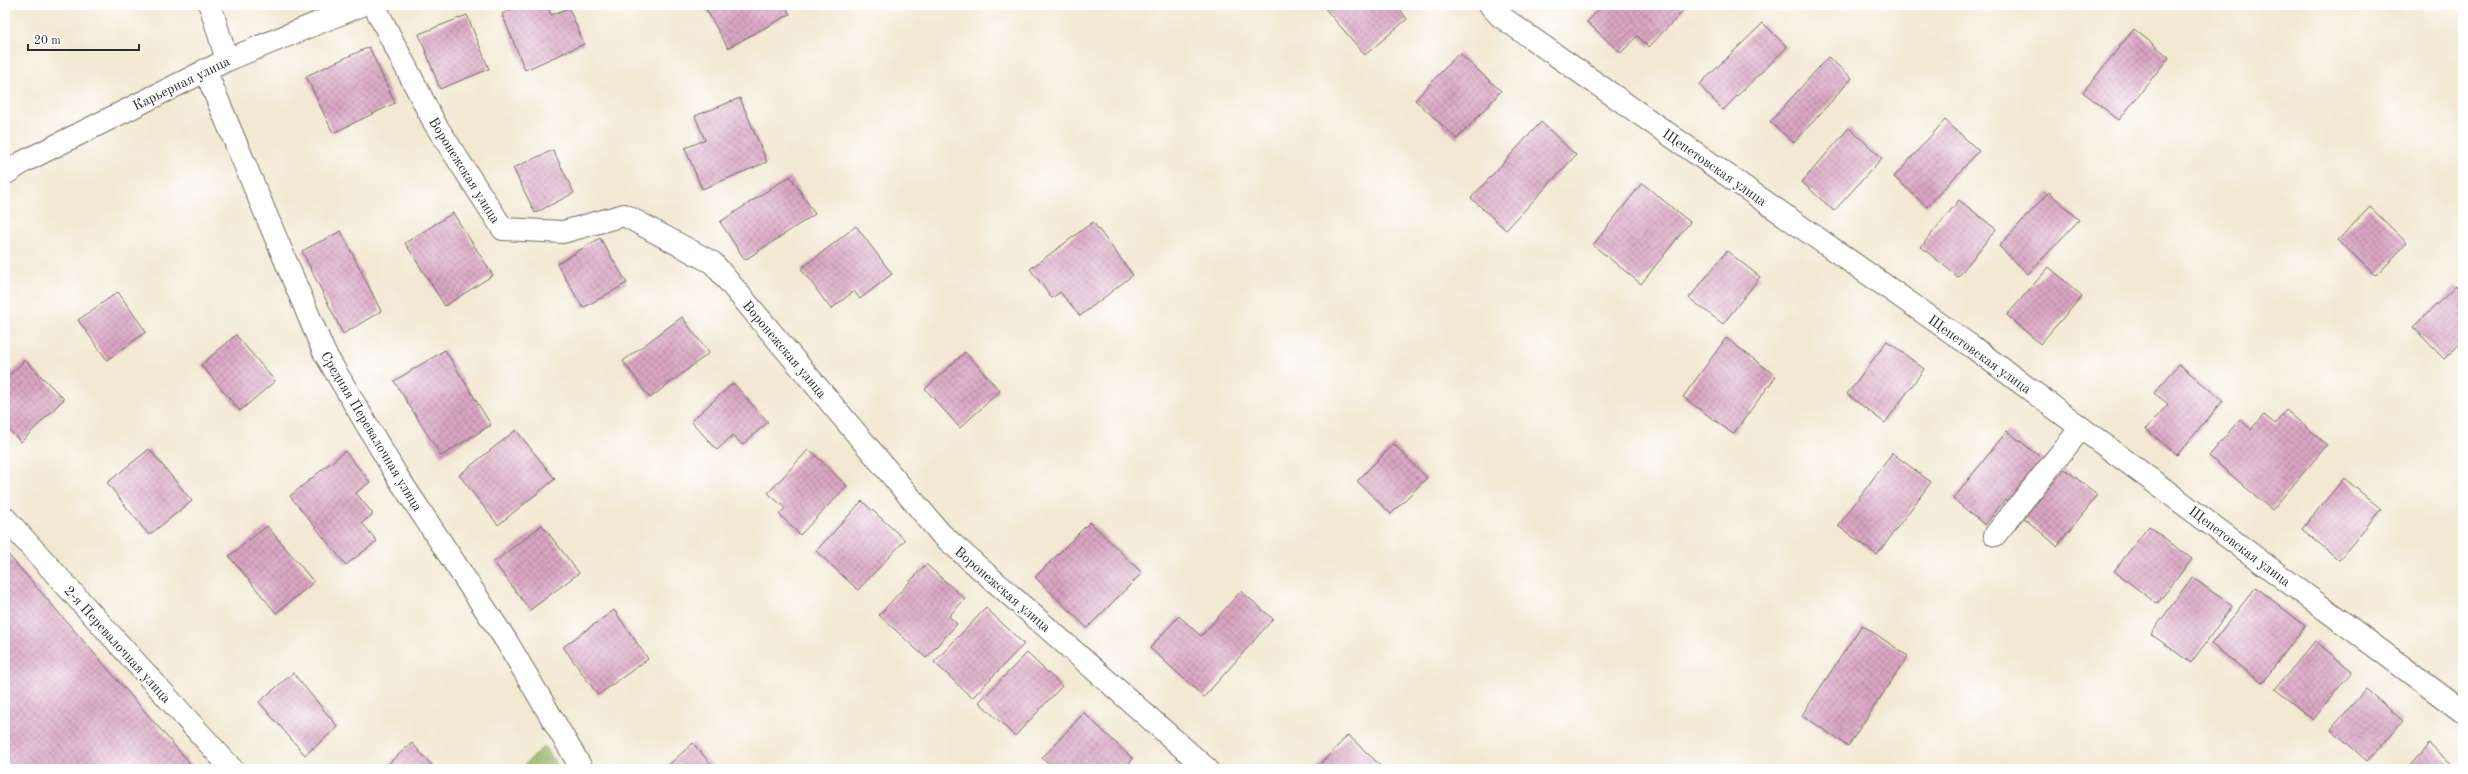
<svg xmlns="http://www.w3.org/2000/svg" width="2468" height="774" font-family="'Old Standard TT',serif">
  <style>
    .forest { fill: url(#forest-crowns); stroke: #647049 }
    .building { fill: url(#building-cross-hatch) }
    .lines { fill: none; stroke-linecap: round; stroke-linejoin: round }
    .minor-casing { stroke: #716d65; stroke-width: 24 }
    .minor { stroke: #fff; stroke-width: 22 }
    .labels { text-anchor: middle; stroke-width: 4; stroke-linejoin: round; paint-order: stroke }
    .street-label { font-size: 14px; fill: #2b2b2b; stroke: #fff }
  </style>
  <defs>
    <pattern id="forest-crowns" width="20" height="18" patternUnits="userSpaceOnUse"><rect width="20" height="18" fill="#9cb667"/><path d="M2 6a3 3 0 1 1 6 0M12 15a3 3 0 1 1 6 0" fill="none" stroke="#7f9455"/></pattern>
    <pattern id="building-cross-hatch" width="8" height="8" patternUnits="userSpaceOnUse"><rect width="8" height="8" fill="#daa6c2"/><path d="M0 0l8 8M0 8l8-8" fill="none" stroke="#b1879e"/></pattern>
  </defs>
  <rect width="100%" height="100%" fill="#fff"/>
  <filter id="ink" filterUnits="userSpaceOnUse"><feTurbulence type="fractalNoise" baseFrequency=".025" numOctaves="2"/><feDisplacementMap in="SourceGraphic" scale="8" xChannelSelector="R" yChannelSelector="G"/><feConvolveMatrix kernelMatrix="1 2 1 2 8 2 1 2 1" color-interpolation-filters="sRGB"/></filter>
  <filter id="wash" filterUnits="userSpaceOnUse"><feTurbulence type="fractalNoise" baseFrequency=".012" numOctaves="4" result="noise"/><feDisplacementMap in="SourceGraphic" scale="16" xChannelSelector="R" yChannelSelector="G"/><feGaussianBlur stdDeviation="0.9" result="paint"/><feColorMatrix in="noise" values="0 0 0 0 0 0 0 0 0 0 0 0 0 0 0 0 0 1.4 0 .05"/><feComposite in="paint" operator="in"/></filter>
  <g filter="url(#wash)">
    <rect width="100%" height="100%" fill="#f3e8d2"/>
    <path class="forest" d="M 544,746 L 560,769 L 520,769 Z"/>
    <g id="blocks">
      <g class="building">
        <path d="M 132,5 L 142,5 L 135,10 Z"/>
        <path d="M 522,5 L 546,5 L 551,15 L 569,8 L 584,44 L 525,70 L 502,14 Z"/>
        <path d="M 704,5 L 785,5 L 790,14 L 728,48 Z"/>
        <path d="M 1322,5 L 1396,5 L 1407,19 L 1365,55 Z"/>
        <path d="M 1603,5 L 1679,5 L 1684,10 L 1649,47 L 1637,36 L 1621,53 L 1587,22 Z"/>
        <path d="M 467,15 L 489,69 L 440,89 L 419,34 Z"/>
        <path d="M 1763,23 L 1787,47 L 1723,110 L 1699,85 Z"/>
        <path d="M 2134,29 L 2169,57 L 2119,120 L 2083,92 Z"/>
        <path d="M 369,47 L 395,103 L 333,133 L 306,76 Z"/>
        <path d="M 1459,53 L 1501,91 L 1457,139 L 1415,100 Z"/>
        <path d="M 1828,57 L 1852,78 L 1794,143 L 1770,122 Z"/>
        <path d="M 740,98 L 767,162 L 702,189 L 685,148 L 705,140 L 695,116 Z"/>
        <path d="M 1945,120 L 1979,151 L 1927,207 L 1894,177 Z"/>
        <path d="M 1541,122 L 1576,155 L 1506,230 L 1471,198 Z"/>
        <path d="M 1849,128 L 1882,158 L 1834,211 L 1802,182 Z"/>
        <path d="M 553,150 L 574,193 L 535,213 L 513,168 Z"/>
        <path d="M 790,176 L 815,214 L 745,260 L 720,222 Z"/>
        <path d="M 1642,183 L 1690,222 L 1641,284 L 1593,245 Z"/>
        <path d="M 2049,192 L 2079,220 L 2028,274 L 1999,246 Z"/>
        <path d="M 1959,200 L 1996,229 L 1958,277 L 1921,247 Z"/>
        <path d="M 2370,207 L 2407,243 L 2376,276 L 2338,240 Z"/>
        <path d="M 453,213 L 493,275 L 445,306 L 405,243 Z"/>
        <path d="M 1093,222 L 1133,275 L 1080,316 L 1060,292 L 1052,298 L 1030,269 Z"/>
        <path d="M 856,226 L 892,274 L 860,299 L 854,291 L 831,309 L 801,269 Z"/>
        <path d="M 341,231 L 381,311 L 343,334 L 302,251 Z"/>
        <path d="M 600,238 L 627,283 L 583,308 L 557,264 Z"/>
        <path d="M 1727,251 L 1760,277 L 1723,324 L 1689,298 Z"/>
        <path d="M 2049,267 L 2082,296 L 2040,344 L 2007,315 Z"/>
        <path d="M 2456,286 L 2463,294 L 2463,341 L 2444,359 L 2413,327 Z"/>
        <path d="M 118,292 L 146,332 L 107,360 L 78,320 Z"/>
        <path d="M 682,317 L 709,353 L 650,398 L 623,361 Z"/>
        <path d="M 236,335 L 275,381 L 240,411 L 201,365 Z"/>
        <path d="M 1726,338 L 1776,376 L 1733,434 L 1683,397 Z"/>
        <path d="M 1887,341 L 1924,369 L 1885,423 L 1847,394 Z"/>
        <path d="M 445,350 L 491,425 L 441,456 L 394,381 Z"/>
        <path d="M 965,352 L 1000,391 L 960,428 L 925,389 Z"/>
        <path d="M 25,360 L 64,399 L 21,442 L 5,426 L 5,379 Z"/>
        <path d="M 2179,364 L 2223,401 L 2177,455 L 2146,429 L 2168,404 L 2154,393 Z"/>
        <path d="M 733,383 L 768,422 L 742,445 L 733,435 L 717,450 L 691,421 Z"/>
        <path d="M 2286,410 L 2327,445 L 2272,510 L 2209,456 L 2240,419 L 2251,429 L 2264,415 L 2275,424 Z"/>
        <path d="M 516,430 L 555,479 L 498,525 L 459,475 Z"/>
        <path d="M 2007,431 L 2048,463 L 2014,507 L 2005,500 L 1985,525 L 1953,499 Z"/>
        <path d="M 1394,444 L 1427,478 L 1391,514 L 1357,481 Z"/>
        <path d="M 149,449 L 192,501 L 149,535 L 107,483 Z"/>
        <path d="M 809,449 L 847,486 L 800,535 L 779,514 L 785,508 L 768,493 Z"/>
        <path d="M 345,451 L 370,482 L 356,493 L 373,514 L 362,523 L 377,541 L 346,565 L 290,496 Z"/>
        <path d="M 1892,453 L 1931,482 L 1877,555 L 1838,526 Z"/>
        <path d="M 2065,469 L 2098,495 L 2057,546 L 2024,518 Z"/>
        <path d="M 2344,478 L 2381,509 L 2339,560 L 2302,529 Z"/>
        <path d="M 862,501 L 905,540 L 858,590 L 816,551 Z"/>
        <path d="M 1090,522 L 1142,573 L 1087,628 L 1035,577 Z"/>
        <path d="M 542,525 L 579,573 L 530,610 L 494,562 Z"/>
        <path d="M 267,526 L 314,582 L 276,613 L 229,556 Z"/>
        <path d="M 2149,526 L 2192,559 L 2157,604 L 2114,571 Z"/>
        <path d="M 5,551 L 195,769 L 12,769 L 5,761 Z"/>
        <path d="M 926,564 L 965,599 L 949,616 L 957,624 L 926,658 L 879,615 Z"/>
        <path d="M 2192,577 L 2232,606 L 2191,663 L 2151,634 Z"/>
        <path d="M 2256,587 L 2305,626 L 2262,683 L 2211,644 Z"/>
        <path d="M 1241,591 L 1273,619 L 1204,697 L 1150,648 L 1179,616 L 1201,636 Z"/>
        <path d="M 986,608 L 1024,644 L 972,698 L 934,662 Z"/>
        <path d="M 614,610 L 648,659 L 598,695 L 563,647 Z"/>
        <path d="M 1862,625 L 1908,656 L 1848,746 L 1802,715 Z"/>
        <path d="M 2315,641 L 2352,671 L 2313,720 L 2275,689 Z"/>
        <path d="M 1027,653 L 1062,686 L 1015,736 L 979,702 Z"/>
        <path d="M 293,673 L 338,727 L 305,755 L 259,702 Z"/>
        <path d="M 2366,689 L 2403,721 L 2367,761 L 2331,729 Z"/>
        <path d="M 1084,713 L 1133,759 L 1124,769 L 1053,769 L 1042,758 Z"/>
        <path d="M 1348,735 L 1380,765 L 1376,769 L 1316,769 Z"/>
        <path d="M 412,743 L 435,769 L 382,769 Z"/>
        <path d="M 693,743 L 715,769 L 664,769 Z"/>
        <path d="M 2429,744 L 2456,769 L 2407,769 Z"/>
      </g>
    </g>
  </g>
  <g filter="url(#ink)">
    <use href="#blocks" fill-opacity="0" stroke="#716d65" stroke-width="1"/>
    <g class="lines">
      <defs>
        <g id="minor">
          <path d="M 210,5 L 227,60"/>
          <path d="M 374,5 L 435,124 L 503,229 L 563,232 L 624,215 L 713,263 L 941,534 L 1207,769"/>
          <path d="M 1490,5 L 1500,16 L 1974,348 L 2463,712"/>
          <path d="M 205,70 L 324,352 L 397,476 L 507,642 L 582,769"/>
          <path d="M 5,174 L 23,162 L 227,60 L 362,5"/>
          <path d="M 5,518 L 232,769"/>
          <path d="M 1995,535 L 2081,428"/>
        </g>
      </defs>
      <use href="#minor" class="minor-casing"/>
      <use href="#minor" class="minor"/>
    </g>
  </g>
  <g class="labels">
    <g class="street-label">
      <text transform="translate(181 83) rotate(-26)" y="5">Карьерная улица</text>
      <text transform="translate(1715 167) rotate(35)" y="5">Щепетовская улица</text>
      <text transform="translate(465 170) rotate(58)" y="5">Воронежская улица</text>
      <text transform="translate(785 349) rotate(50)" y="5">Воронежская улица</text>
      <text transform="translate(1980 354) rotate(36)" y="5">Щепетовская улица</text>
      <text transform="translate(372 431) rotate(59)" y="5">Средняя Перевалочная улица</text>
      <text transform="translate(2240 546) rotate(37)" y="5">Щепетовская улица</text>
      <text transform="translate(1003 589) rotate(41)" y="5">Воронежская улица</text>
      <text transform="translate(118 644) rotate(48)" y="5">2-я Перевалочная улица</text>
    </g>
  </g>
  <rect width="2468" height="774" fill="none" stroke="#fff" stroke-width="20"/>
  <path d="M28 44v6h111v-6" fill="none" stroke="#2b2b2b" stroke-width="2"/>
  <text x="34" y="44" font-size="12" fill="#2b2b2b" stroke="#ffffff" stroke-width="3" paint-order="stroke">20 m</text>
</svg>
